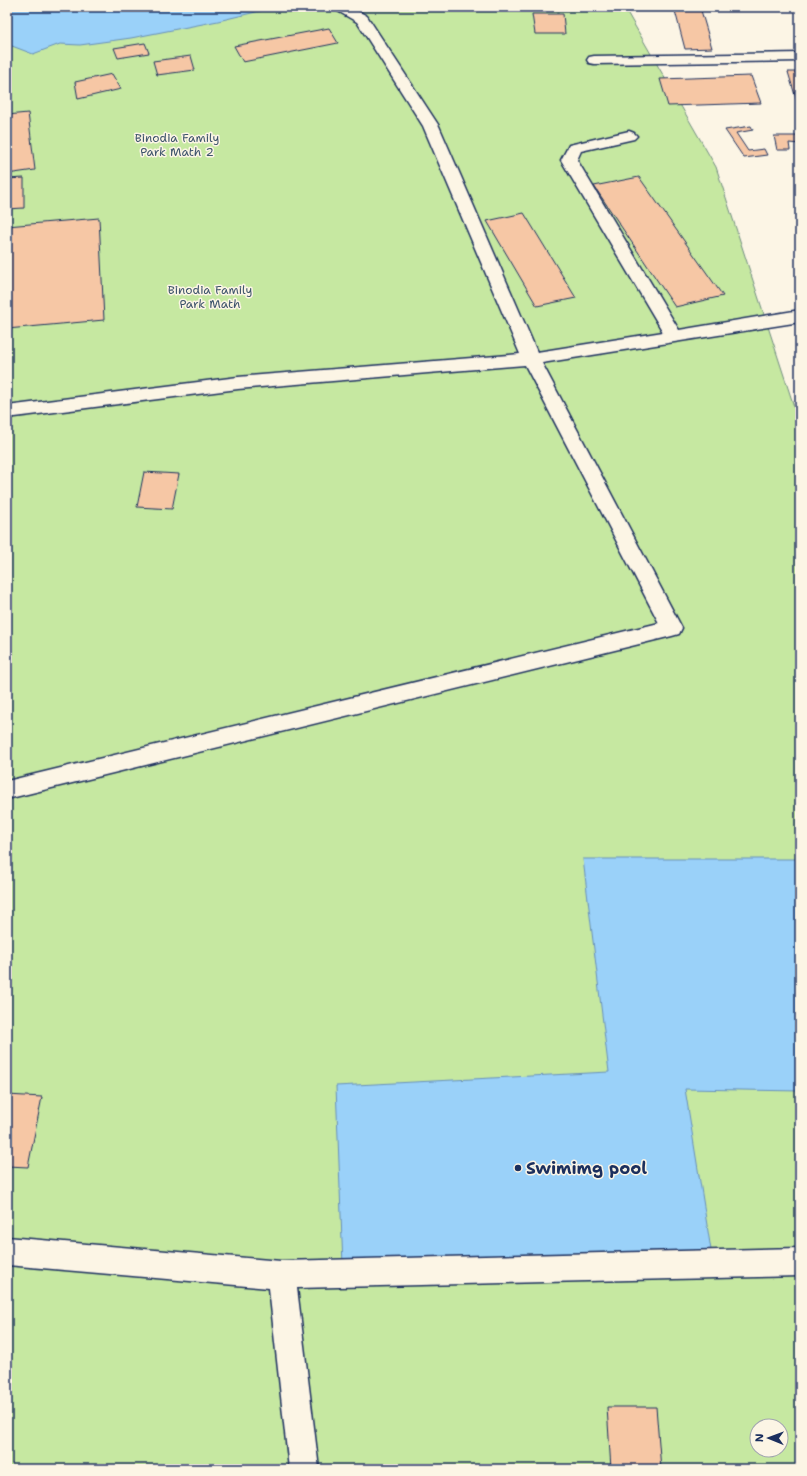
<svg xmlns="http://www.w3.org/2000/svg" width="807" height="1476" font-family="'Shantell Sans',sans-serif">
  <style>
    .green { fill: #c6e8a1; stroke: #708c80; fill-rule: evenodd }
    .water { fill: #9ad1f9; stroke: #6790bb }
    .building { fill: #f6c7a5; stroke: #1b2f5e }
    .lines { fill: none; stroke-linecap: round; stroke-linejoin: round }
    .minor-casing { stroke: #1b2f5e; stroke-width: 3 }
    .minor { fill: #fcf5e5; fill-rule: evenodd }
    .poi-dot { fill: #1b2f5e; stroke: #fcf5e5; stroke-width: 1.5 }
    .labels { text-anchor: middle; stroke-width: 3; stroke-linejoin: round; paint-order: stroke }
    .far-park-label { font-size: 12px; fill: #3d546b; stroke: #fcf5e5 }
    .near-poi-label { font-size: 17px; font-weight: bold; fill: #1b2f5e; stroke: #fcf5e5; text-anchor: start }
  </style>
  <rect width="100%" height="100%" fill="#fcf5e5"/>
  <filter id="ink" filterUnits="userSpaceOnUse"><feTurbulence type="fractalNoise" baseFrequency=".025" numOctaves="2"/><feDisplacementMap in="SourceGraphic" scale="8" xChannelSelector="R" yChannelSelector="G"/><feConvolveMatrix kernelMatrix="1 2 1 2 8 2 1 2 1" color-interpolation-filters="sRGB"/></filter>
  <g filter="url(#ink)">
    <path class="green" d="M 7,7 L 624,7 L 716,167 L 800,425 L 800,1469 L 7,1469 ZM 757,1426 L 781,1426 L 781,1450 L 757,1450 Z"/>
    <g class="water">
      <path d="M 7,7 L 277,7 L 218,21 L 131,38 L 80,45 L 60,44 L 33,54 L 12,46 L 7,48 Z"/>
      <path d="M 583,859 L 800,859 L 800,1091 L 685,1089 L 711,1250 L 343,1266 L 336,1086 L 609,1072 Z"/>
    </g>
    <g class="building">
      <path d="M 674,7 L 700,7 L 712,48 L 685,49 Z"/>
      <path d="M 532,14 L 563,14 L 565,34 L 535,34 Z"/>
      <path d="M 329,28 L 338,43 L 243,62 L 234,46 Z"/>
      <path d="M 145,43 L 149,53 L 118,58 L 114,48 Z"/>
      <path d="M 191,56 L 195,70 L 157,75 L 153,61 Z"/>
      <path d="M 788,72 L 800,72 L 800,105 L 798,105 Z"/>
      <path d="M 112,74 L 121,89 L 78,99 L 75,82 Z"/>
      <path d="M 751,76 L 761,103 L 668,106 L 660,79 Z"/>
      <path d="M 28,113 L 35,170 L 7,174 L 7,115 Z"/>
      <path d="M 751,126 L 753,130 L 736,133 L 748,151 L 764,149 L 767,155 L 744,158 L 725,130 Z"/>
      <path d="M 774,136 L 799,136 L 800,144 L 789,143 L 790,150 L 777,150 Z"/>
      <path d="M 639,177 L 723,296 L 675,307 L 594,186 Z"/>
      <path d="M 24,178 L 24,208 L 7,209 L 7,179 Z"/>
      <path d="M 524,213 L 576,298 L 537,306 L 487,221 Z"/>
      <path d="M 99,218 L 104,320 L 7,329 L 7,226 Z"/>
      <path d="M 144,472 L 179,474 L 172,509 L 137,507 Z"/>
      <path d="M 7,1095 L 42,1097 L 28,1167 L 7,1166 Z"/>
      <path d="M 607,1407 L 656,1407 L 661,1469 L 611,1469 Z"/>
    </g>
    <g class="lines">
      <defs>
        <g id="minor">
          <path d="M 334,7 L 351,7 L 367,16 L 439,126 L 537,352 L 663,332 L 561,160 L 569,145 L 629,131 L 634,133 L 637,136 L 634,139 L 581,151 L 577,160 L 679,330 L 800,310 L 800,322 L 542,363 L 682,628 L 679,634 L 672,636 L 7,799 L 7,781 L 659,623 L 525,365 L 238,389 L 7,418 L 7,406 L 238,377 L 520,354 L 423,126 L 357,22 L 336,10 Z"/>
          <path d="M 800,53 L 800,61 L 594,64 L 589,63 L 587,60 L 589,57 L 594,56 Z"/>
          <path d="M 7,1237 L 281,1261 L 800,1248 L 800,1276 L 297,1288 L 319,1469 L 289,1469 L 269,1288 L 7,1265 Z"/>
        </g>
      </defs>
      <use href="#minor" class="minor-casing"/>
      <use href="#minor" class="minor"/>
    </g>
  </g>
  <circle class="poi-dot" cx="518" cy="1168" r="4"/>
  <g class="labels">
    <g class="far-park-label">
      <text x="177" y="142">Binodia Family<tspan x="177" dy="14">Park Math 2</tspan></text>
      <text x="210" y="294">Binodia Family<tspan x="210" dy="14">Park Math</tspan></text>
    </g>
    <g class="near-poi-label">
      <text x="526" y="1174">Swimimg pool</text>
    </g>
  </g>
  <rect width="807" height="1476" fill="none" stroke="#fcf5e5" stroke-width="24"/>
  <rect x="12" y="12" width="783" height="1452" fill="none" stroke="#1b2f5e" stroke-width="1.5" filter="url(#ink)"/>
  <g transform="translate(769 1438) rotate(271)"><circle r="19" fill="#fcf5e5" stroke="#a2a6af"/>
  <path d="M0-3L7 15L0 10L-7 15Z" fill="#1b2f5e"/>
  <text y="-6" font-size="11" font-weight="bold" text-anchor="middle" fill="#1b2f5e">N</text>
  </g>
</svg>
